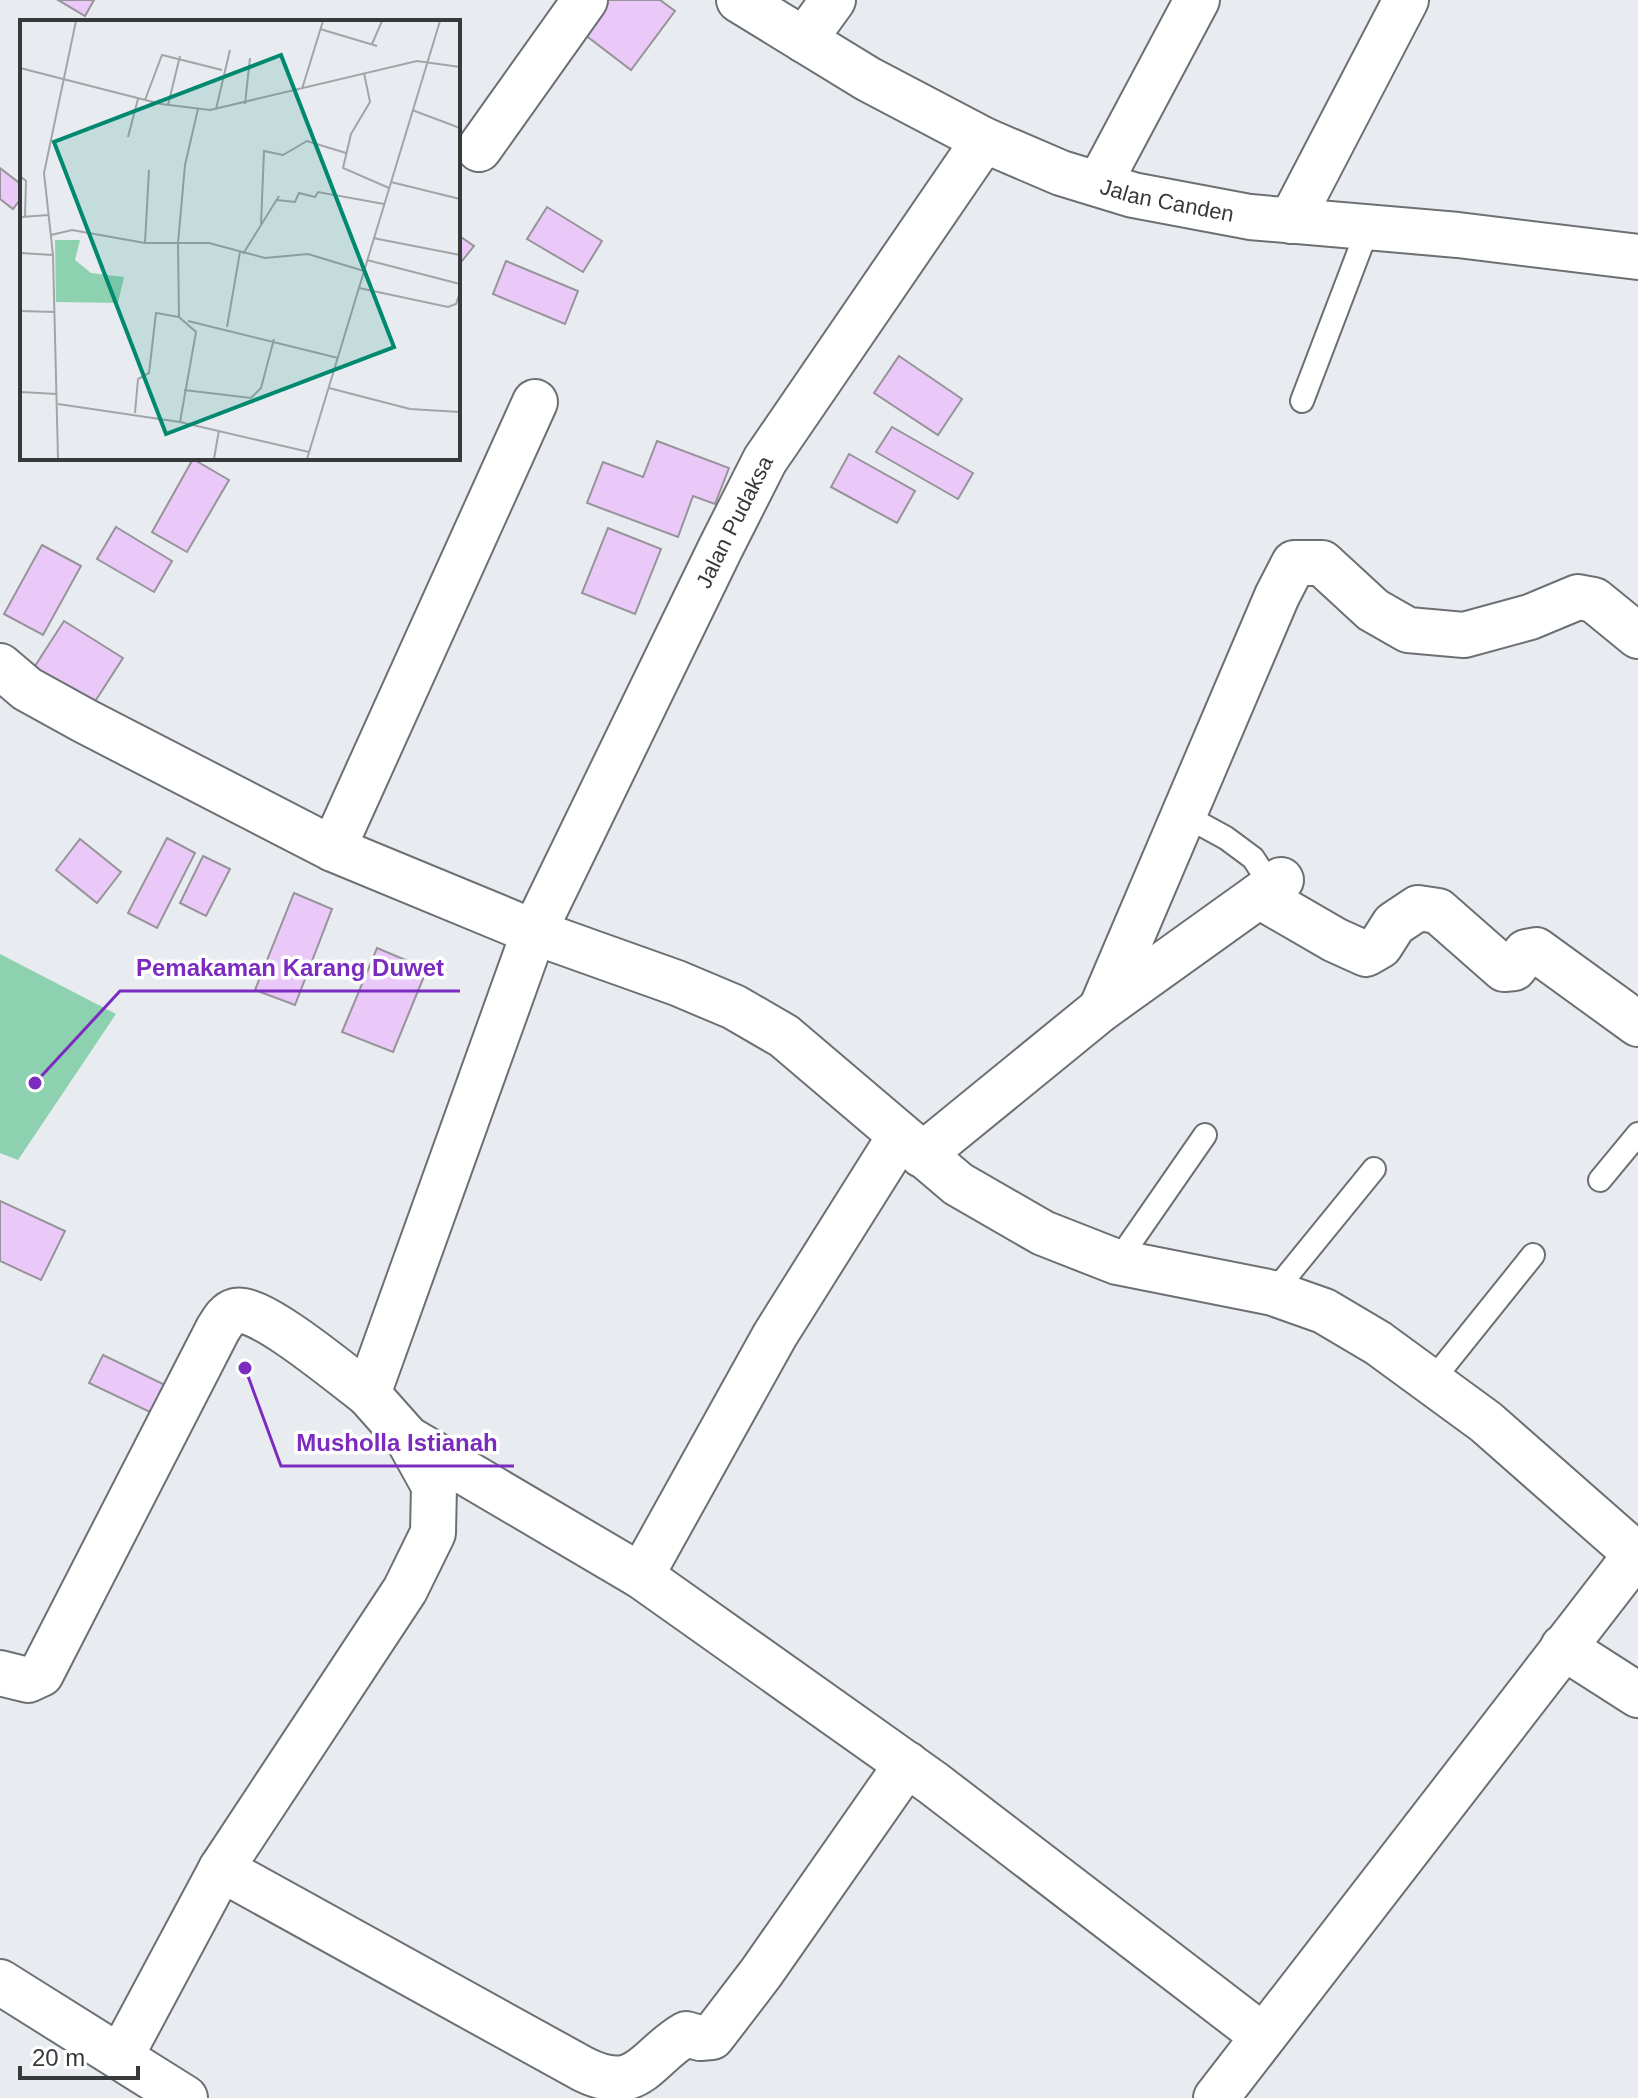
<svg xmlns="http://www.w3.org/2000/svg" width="1638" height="2098" font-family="Helvetica,sans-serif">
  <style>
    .green { fill: #8ed1b1 }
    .building { fill: #eac9f9; stroke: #969498; stroke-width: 2 }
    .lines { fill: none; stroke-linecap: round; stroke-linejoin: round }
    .lane-casing { stroke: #6c7073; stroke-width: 26 }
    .street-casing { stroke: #6c7073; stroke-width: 48 }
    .secondary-casing { stroke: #6c7073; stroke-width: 48 }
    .lane { stroke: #fff; stroke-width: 22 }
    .street { stroke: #fff; stroke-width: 44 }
    .secondary { stroke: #fff; stroke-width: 44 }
    .labels { text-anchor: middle; stroke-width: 7; stroke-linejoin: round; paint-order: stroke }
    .street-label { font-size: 22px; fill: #38393b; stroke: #fff }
    .inset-road { fill: none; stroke: #a2a4a8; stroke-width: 2 }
    .view { fill: #00896f; fill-opacity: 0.15; stroke: #00896f; stroke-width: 4 }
    .inset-edge { fill: none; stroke: #38393b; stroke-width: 4 }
    .leader { fill: none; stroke: #7b2cbf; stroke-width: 3 }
    .callout-dot { fill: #7b2cbf; stroke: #fff; stroke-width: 3 }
    .callout-label { font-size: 24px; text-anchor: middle; font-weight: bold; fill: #7b2cbf; stroke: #fff; stroke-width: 7; stroke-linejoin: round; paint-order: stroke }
  </style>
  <rect width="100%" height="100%" fill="#e8ecf0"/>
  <path class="green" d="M 0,954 L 116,1014 L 18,1160 L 0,1153 Z"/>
  <g class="building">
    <path d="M 58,0 L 94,0 L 85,16 Z"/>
    <path d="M 603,0 L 660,0 L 675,11 L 631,70 L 580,31 Z"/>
    <path d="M 0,168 L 22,185 L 22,197 L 13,209 L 0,199 Z"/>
    <path d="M 547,207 L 602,241 L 583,272 L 527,239 Z"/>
    <path d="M 458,235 L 474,246 L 458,266 Z"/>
    <path d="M 506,261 L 578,291 L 565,324 L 493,294 Z"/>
    <path d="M 899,356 L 962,399 L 938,435 L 874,393 Z"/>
    <path d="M 892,427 L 973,473 L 958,499 L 876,452 Z"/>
    <path d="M 657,441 L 729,468 L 715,504 L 693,496 L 678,537 L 587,503 L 603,462 L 643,477 Z"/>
    <path d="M 849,454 L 915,491 L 897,523 L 831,487 Z"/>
    <path d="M 193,459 L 229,480 L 187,552 L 152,532 Z"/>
    <path d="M 116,527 L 172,561 L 154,592 L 97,559 Z"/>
    <path d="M 608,528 L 661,549 L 635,614 L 582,593 Z"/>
    <path d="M 42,545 L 81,566 L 43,635 L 4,614 Z"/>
    <path d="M 64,621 L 123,658 L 85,717 L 26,680 Z"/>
    <path d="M 167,838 L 195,853 L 157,928 L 128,913 Z"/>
    <path d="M 80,839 L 121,872 L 97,903 L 56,870 Z"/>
    <path d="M 203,856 L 230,869 L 206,916 L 180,903 Z"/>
    <path d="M 294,893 L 332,909 L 295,1005 L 255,990 Z"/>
    <path d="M 377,948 L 427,969 L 393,1052 L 342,1032 Z"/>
    <path d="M 0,1201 L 65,1231 L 41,1280 L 0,1261 Z"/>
    <path d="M 103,1355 L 165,1385 L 152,1413 L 89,1383 Z"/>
  </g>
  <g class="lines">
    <defs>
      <g id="lane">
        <path d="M 1302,401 L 1368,228"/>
        <path d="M 1184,815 L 1226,838 L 1253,858 L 1272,887"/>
        <path d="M 1600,1180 L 1638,1134"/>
        <path d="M 1117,1262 L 1205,1135"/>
        <path d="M 1273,1293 L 1374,1169"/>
        <path d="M 1431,1382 L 1533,1255"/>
      </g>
      <g id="street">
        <path d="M 804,40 L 833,0"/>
        <path d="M 479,149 L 585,0"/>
        <path d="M 1099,184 L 1197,0"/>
        <path d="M 1291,221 L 1406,0"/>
        <path d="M 0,666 L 27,689 L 85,721 L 333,849 L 534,932 L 677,983 L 734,1007 L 784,1036 L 958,1184 L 1043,1233 L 1117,1262 L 1273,1293 L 1324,1311 L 1378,1343 L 1486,1422 L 1636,1554"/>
        <path d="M 333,849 L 535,402"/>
        <path d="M 1259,896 L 1335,940 L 1366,954 L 1380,946 L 1394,924 L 1418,908 L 1438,911 L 1504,969 L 1514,968 L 1526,952 L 1536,950 L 1638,1024"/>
        <path d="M 1101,1009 L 1277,596 L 1294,563 L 1322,563 L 1373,610 L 1408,630 L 1464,635 L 1530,617 L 1578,597 L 1594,600 L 1638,636"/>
        <path d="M 922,1155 L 1101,1009 L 1281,880"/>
        <path d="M 410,1440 L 641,1576 L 933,1783 L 1263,2036"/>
        <path d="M 641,1576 L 775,1335 L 900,1136"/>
        <path d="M 1563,1647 L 1638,1695"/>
        <path d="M 0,1673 L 28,1680 L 41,1674 L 218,1329 C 222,1323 227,1313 235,1311 C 258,1303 346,1378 368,1394"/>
        <path d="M 221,1869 L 583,2069 C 639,2097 646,2057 686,2034 L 700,2038 L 712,2037 L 761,1973 L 907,1764"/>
        <path d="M 0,1982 L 185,2098"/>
        <path id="s1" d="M 121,2056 L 221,1869 L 405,1590 L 433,1533 L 434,1486 L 408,1439 L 368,1394 L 534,932 L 720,549 L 765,460 L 984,140"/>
        <path d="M 1216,2098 L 1638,1552"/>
      </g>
      <g id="secondary">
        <path id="s2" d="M 739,0 L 868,79 L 984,140 L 1061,173 L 1133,195 L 1250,217 L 1458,235 L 1638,257"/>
      </g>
    </defs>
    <use href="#lane" class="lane-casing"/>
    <use href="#street" class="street-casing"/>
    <use href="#secondary" class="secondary-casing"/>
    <use href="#lane" class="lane"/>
    <use href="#street" class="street"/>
    <use href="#secondary" class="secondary"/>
  </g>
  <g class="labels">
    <g class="street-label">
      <text dy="8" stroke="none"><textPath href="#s2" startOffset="476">Jalan Canden</textPath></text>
      <text dy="8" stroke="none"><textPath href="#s1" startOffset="1718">Jalan Pudaksa</textPath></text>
    </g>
  </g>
  <g transform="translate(20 20)">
    <rect width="440" height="440" fill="#e8ecf0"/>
    <path d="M 35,220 L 60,220 L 55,240 L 71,253 L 104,257 L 98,283 L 36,282 Z" fill="#8ed1b1"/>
    <path class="inset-road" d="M 300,9 L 357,26M 352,24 L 362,1M 0,48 L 141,84 L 190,90 L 397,41 L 440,47M 344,53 L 350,82 L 331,114 L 323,148 L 369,168M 282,69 L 303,1M 125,80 L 142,35 L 202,50M 225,84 L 230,38M 148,85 L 160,36M 196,89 L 210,30M 392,90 L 440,108M 108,117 L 118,79M 0,156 L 6,161 L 5,197M 371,162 L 440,179M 257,180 L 275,182 L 279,173 L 295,177 L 298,172 L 364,184M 1,197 L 28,195M 241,204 L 244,131 L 263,135 L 287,121 L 326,133M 31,215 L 52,210 L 125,223 L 189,223 L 245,238 L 288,234 L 344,251M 353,218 L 440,235M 125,223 L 129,150M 0,233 L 33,235M 223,234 L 259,176M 347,240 L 440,264M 339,268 L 428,287 L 436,284 L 440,272M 0,291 L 35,292M 168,301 L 318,338M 207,307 L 220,232M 309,368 L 390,389 L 440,392M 164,370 L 231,378 L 241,368 L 254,319M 0,372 L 37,374M 38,384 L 160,402 L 289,432M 115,393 L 118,359 L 129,353 L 136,293 L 159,297M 160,402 L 176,312 L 159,297 L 158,223 L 165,145 L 178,89M 38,439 L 33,235 L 24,153 L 56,1M 194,439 L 199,410M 287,439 L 420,1"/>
    <path class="view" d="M 261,35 L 374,327 L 146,414 L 34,122 Z"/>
    <rect width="440" height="440" class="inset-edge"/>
  </g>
  <path class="leader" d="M35 1083L120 991H460M245 1368L281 1466H514"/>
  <g class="callout-dot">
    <circle cx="35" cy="1083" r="8"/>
    <circle cx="245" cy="1368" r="8"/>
  </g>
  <g class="callout-label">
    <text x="290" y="976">Pemakaman Karang Duwet</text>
    <text x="397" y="1451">Musholla Istianah</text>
  </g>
  <path d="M20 2066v12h118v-12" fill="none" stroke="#38393b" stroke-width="4"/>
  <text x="32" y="2066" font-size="24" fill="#38393b" stroke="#ffffff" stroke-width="6" paint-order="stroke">20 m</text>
</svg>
